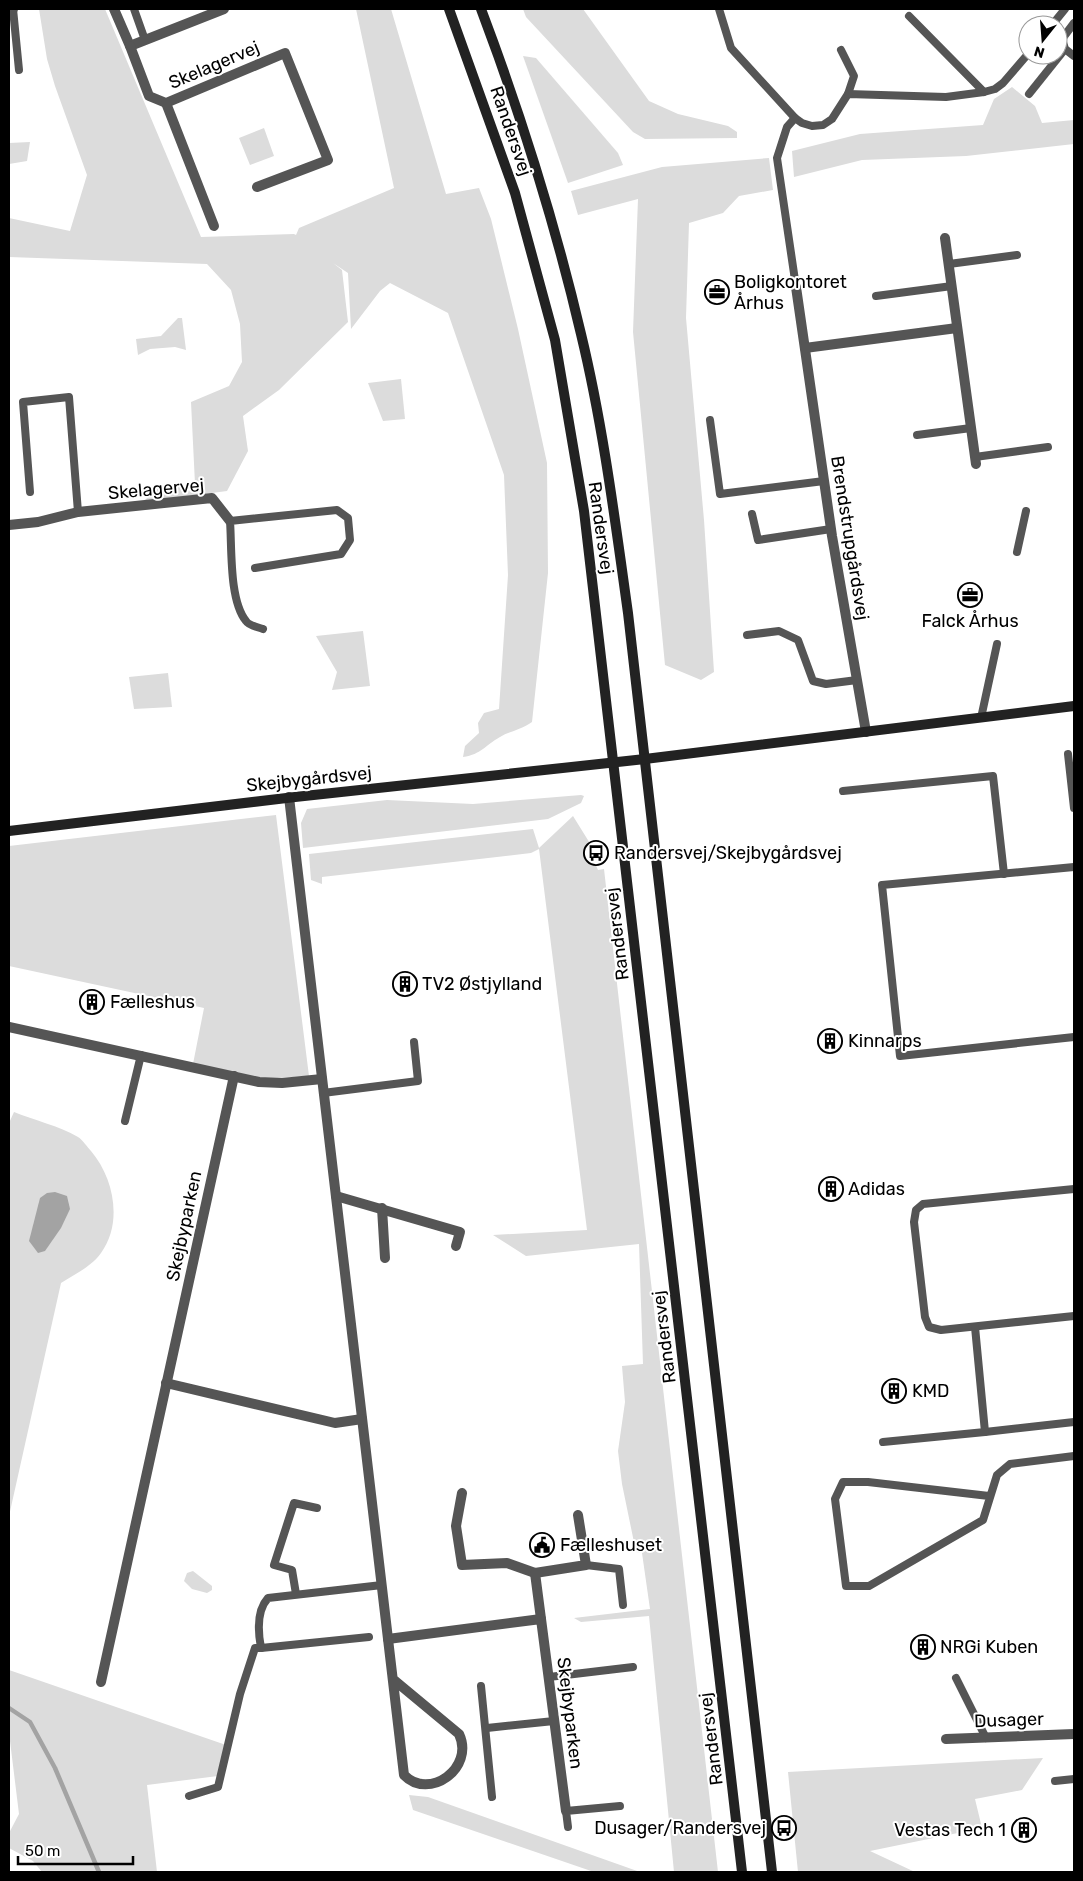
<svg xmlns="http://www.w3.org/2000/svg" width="1083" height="1881" font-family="Rubik,sans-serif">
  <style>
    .green { fill: #dcdcdc }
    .water { fill: #a3a3a3 }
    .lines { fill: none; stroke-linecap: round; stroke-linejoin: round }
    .stream { stroke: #a3a3a3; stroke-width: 4.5 }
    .lane { stroke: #555; stroke-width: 8 }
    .street { stroke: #555; stroke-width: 10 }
    .secondary { stroke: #222; stroke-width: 10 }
    .labels { text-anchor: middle; stroke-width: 4; stroke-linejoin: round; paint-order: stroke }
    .street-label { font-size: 18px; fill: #000; stroke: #fff }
    .poi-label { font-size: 18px; fill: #000; stroke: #fff; text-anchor: start }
  </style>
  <rect width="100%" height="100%" fill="#fff"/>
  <g class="green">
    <path d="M 39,9 L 105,9 L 201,237 L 294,234 L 296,235 L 299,228 L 394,188 L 356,9 L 391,9 L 446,194 L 479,188 L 491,219 L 518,329 L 547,463 L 548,573 L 532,722 C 521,730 510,731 500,737 C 484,746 482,754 463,757 L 465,746 L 479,733 L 478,723 L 484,713 L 499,709 L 508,575 L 504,475 L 448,313 L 390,283 L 380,291 L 351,329 L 348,273 L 333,263 L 342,270 L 348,322 L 279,390 L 243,416 L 248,451 L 227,491 L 143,502 L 157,488 L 195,484 L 191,402 L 229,386 L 242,362 L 240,324 L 231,290 L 207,264 L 9,257 L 9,218 L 70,231 L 87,175 L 55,86 L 47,59 Z"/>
    <path d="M 523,9 L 583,9 L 649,101 L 678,114 L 728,126 L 737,132 L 737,138 L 645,139 L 633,132 L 526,17 Z"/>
    <path d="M 523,56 L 536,58 L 618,153 L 623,165 L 568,183 Z"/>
    <path d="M 1012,87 L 1035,106 L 1042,123 L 1074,120 L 1074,144 L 966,156 L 862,160 L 794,177 L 792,151 L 860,134 L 983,125 L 994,99 Z"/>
    <path d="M 264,128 L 274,156 L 250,165 L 239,138 Z"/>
    <path d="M 30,142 L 27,161 L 9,164 L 9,143 Z"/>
    <path d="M 769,158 L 773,190 L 739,196 L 723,213 L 689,223 L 686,318 L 704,520 L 714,672 L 701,680 L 665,665 L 633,332 L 638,199 L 578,215 L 571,191 L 662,167 Z"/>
    <path d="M 178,318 L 182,318 L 186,350 L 175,347 L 150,349 L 138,355 L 136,339 L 161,336 Z"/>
    <path d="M 401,379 L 405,419 L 383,421 L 368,383 Z"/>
    <path d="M 363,631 L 370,686 L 332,690 L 337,672 L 316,636 Z"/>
    <path d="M 168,673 L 172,707 L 134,709 L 129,677 Z"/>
    <path d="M 581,795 L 584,796 L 581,803 L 548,819 L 303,848 L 301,823 L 307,809 L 387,800 L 473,804 Z"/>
    <path d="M 276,815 L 309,1076 L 261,1079 L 193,1064 L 204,1008 L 9,966 L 9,846 Z"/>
    <path d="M 573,816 L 591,845 L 592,857 L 598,870 L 604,869 L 718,1872 L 674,1872 L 649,1616 L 581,1622 L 574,1618 L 650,1609 L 642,1553 L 636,1552 L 622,1484 L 618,1451 L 625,1402 L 622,1366 L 643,1364 L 639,1244 L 526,1256 L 493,1235 L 587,1230 L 539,849 L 531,853 L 322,877 L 322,884 L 311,880 L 309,854 L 533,829 L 539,848 Z"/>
    <path d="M 14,1112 C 34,1120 59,1126 78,1137 C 83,1140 87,1147 91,1151 C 114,1178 123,1223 101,1253 C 91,1267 75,1274 61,1283 L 9,1516 L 9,1123 Z"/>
    <path d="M 193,1571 L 212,1586 L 212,1590 L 207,1593 L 192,1589 L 184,1581 L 187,1573 Z"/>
    <path d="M 9,1670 L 226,1745 L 218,1776 L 147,1785 L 157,1872 L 42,1872 L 33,1861 L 9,1848 L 9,1833 L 19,1814 L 9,1733 Z"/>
    <path d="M 1043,1758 L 1022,1790 L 975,1799 L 982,1828 L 870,1851 L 915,1872 L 798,1872 L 788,1772 Z"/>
    <path d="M 409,1795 L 428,1797 L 640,1872 L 594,1872 L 413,1810 Z"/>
  </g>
  <path class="water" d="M 55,1192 L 67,1196 L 70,1209 L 61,1228 L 45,1251 L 38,1253 L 29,1241 L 40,1198 L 47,1193 Z"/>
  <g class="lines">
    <path class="stream" d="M 9,1708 L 30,1722 L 55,1768 L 99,1872"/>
    <g class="lane">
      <path d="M 13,9 L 19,70"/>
      <path d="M 134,9 L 145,40"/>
      <path d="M 719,9 L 731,48 L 795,118 L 802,123 L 812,126 L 823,125 L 832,119 L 848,94 L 946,97 L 984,92 L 995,89 L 1003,83 L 1028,54"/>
      <path d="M 909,16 L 984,92"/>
      <path d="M 1074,23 L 1062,39 L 1065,49 L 1074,56"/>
      <path d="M 1052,25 L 1065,9"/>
      <path d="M 841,50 L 854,76 L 848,94"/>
      <path d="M 1029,94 L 1065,49"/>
      <path d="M 795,118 L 787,127 L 777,158 L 796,287"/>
      <path d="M 949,264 L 1017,255"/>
      <path d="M 876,296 L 952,286"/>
      <path d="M 710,420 L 720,494 L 824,481"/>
      <path d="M 917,435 L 971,428"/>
      <path d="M 975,457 L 1048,447"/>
      <path d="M 30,492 L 23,402 L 69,397 L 78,512"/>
      <path d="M 752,514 L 758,540 L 831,529"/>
      <path d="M 1017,552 L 1026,511"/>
      <path d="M 255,568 L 341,554 L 350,540 L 348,518 L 337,510 L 230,521 C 232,548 229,600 246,621 C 249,626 258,627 263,629"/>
      <path d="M 747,635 L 779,631 L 798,640 L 813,681 L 826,684 L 857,680"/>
      <path d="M 981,718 L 997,644"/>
      <path d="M 1068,754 L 1074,808"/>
      <path d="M 843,791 L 993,776 L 1004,874"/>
      <path d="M 1074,867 L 882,885 L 900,1056 L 1074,1037"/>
      <path d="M 323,1093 L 418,1081 L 414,1042"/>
      <path d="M 125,1121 L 141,1055"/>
      <path d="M 1074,1189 L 923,1204 L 916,1210 L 914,1222 L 925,1317 L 929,1327 L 941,1330 L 1074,1316"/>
      <path d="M 985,1432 L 1074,1422"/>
      <path d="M 883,1442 L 985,1432 L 975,1327"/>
      <path d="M 989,1496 L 868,1482 L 843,1482 L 835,1499 L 846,1586 L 869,1586 L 983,1520 L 997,1475 L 1010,1464 L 1074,1456"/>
      <path d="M 586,1565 L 619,1569 L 623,1605"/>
      <path d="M 296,1594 L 292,1570 L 274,1565 L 294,1503 L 317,1508"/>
      <path d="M 369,1637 L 261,1648 C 258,1632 257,1610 268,1598 L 382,1585"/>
      <path d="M 549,1677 L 633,1667"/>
      <path d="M 956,1678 L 986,1738"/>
      <path d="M 481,1686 L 492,1797"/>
      <path d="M 487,1728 L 554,1721"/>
      <path d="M 1055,1781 L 1074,1779"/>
      <path d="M 189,1796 L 218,1787 L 240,1694 L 255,1648 L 261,1648"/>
      <path d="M 568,1827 L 566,1811 L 620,1806"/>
    </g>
    <g class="street">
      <path d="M 9,9 L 13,9"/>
      <path d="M 114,9 L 130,46 L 224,9"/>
      <path d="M 130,46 L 149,96 L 166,103 L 285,53 L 328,160 L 257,187"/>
      <path d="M 166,103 L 214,226"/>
      <path d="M 945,238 L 976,464"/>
      <path d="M 796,287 L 832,536 L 866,732"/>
      <path d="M 805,348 L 957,328"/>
      <path d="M 9,525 L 38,522 L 78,512 L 212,498 L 230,521"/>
      <path d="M 289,797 L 404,1775 C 429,1801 475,1768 459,1734 L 394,1680"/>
      <path d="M 9,1027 L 259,1082 L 282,1083 L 322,1079"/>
      <path d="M 336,1196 L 460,1232 L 456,1246"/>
      <path d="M 382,1208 L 385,1258"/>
      <path d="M 166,1383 L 335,1423 L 362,1419"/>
      <path d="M 462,1493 L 456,1526 L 462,1565 L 507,1563 L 535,1573"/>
      <path d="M 541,1619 L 535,1573 L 586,1565 L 578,1515"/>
      <path d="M 388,1639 L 541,1619 L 566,1811"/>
      <path d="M 101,1682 L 234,1076"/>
      <path d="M 946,1739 L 1074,1734"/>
    </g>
    <g class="secondary">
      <path d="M 449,9 L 515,193 L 555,340 L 584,511 L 742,1872"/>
      <path d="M 481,9 C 521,115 555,223 581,334 C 603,425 615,520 628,613 L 772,1872"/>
      <path d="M 9,831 L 295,797 L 645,759 L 1074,706"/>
    </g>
  </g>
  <defs>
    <symbol id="office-ring" viewBox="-11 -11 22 22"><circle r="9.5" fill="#fff" stroke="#000" stroke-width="1.5"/><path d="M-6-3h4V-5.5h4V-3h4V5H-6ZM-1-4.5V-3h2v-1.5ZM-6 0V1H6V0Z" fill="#000"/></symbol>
    <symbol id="bus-ring" viewBox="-11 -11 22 22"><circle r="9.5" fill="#fff" stroke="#000" stroke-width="1.5"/><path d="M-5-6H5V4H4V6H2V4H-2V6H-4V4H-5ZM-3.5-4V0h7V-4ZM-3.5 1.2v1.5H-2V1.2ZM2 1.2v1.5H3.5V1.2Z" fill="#000"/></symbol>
    <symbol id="building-ring" viewBox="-11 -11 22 22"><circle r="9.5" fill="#fff" stroke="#000" stroke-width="1.5"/><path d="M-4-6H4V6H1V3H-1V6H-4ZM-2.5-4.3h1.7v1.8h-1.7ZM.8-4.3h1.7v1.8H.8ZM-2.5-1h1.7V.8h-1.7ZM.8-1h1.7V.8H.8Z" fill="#000"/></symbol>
    <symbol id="civic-ring" viewBox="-11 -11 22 22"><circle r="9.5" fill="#fff" stroke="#000" stroke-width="1.5"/><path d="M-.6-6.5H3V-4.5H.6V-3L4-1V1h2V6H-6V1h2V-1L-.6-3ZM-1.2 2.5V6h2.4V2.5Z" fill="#000"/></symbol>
  </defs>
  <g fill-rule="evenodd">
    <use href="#office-ring" x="703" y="278" width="28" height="28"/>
    <use href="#office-ring" x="956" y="581" width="28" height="28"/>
    <use href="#bus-ring" x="582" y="839" width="28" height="28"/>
    <use href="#building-ring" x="391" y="970" width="28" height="28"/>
    <use href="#building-ring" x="78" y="988" width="28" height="28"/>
    <use href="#building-ring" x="816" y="1027" width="28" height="28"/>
    <use href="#building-ring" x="817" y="1175" width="28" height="28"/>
    <use href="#building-ring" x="880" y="1377" width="28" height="28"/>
    <use href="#civic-ring" x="528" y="1531" width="28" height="28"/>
    <use href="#building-ring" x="909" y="1633" width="28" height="28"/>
    <use href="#bus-ring" x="770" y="1814" width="28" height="28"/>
    <use href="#building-ring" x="1010" y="1816" width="28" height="28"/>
  </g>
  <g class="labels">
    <g class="street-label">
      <text transform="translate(214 65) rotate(-23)" y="6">Skelagervej</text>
      <text transform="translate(511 131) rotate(71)" y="6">Randersvej</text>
      <text transform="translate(156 489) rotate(-5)" y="6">Skelagervej</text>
      <text transform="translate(601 528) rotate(82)" y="6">Randersvej</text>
      <text transform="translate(850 538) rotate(81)" y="6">Brendstrupgårdsvej</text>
      <text transform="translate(309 779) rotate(-6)" y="6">Skejbygårdsvej</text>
      <text transform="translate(617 934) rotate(-97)" y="6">Randersvej</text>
      <text transform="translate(184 1226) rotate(-78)" y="6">Skejbyparken</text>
      <text transform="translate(664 1337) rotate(-97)" y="6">Randersvej</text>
      <text transform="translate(570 1713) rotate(83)" y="6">Skejbyparken</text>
      <text transform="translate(1009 1720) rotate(-2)" y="6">Dusager</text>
      <text transform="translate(711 1739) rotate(-97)" y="6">Randersvej</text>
    </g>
    <g class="poi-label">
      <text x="734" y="288">Boligkontoret<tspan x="734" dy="21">Århus</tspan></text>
      <text x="970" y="627" text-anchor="middle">Falck Århus</text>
      <text x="614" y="859">Randersvej/Skejbygårdsvej</text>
      <text x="422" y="990">TV2 Østjylland</text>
      <text x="110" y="1008">Fælleshus</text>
      <text x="848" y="1047">Kinnarps</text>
      <text x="848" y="1195">Adidas</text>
      <text x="912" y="1397">KMD</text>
      <text x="560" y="1551">Fælleshuset</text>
      <text x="940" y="1653">NRGi Kuben</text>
      <text x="766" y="1834" text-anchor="end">Dusager/Randersvej</text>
      <text x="1006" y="1836" text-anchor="end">Vestas Tech 1</text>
    </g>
  </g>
  <rect width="1083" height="1881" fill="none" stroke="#000000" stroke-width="20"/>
  <g transform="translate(1043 40) rotate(197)"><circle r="24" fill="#ffffff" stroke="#999999"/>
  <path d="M0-4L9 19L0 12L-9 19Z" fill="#000000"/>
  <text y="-8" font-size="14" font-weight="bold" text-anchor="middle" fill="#000000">N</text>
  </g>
  <path d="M18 1856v8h115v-8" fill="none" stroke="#000000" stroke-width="2.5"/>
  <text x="25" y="1856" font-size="15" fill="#000000" stroke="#ffffff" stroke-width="4" paint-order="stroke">50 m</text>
</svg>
